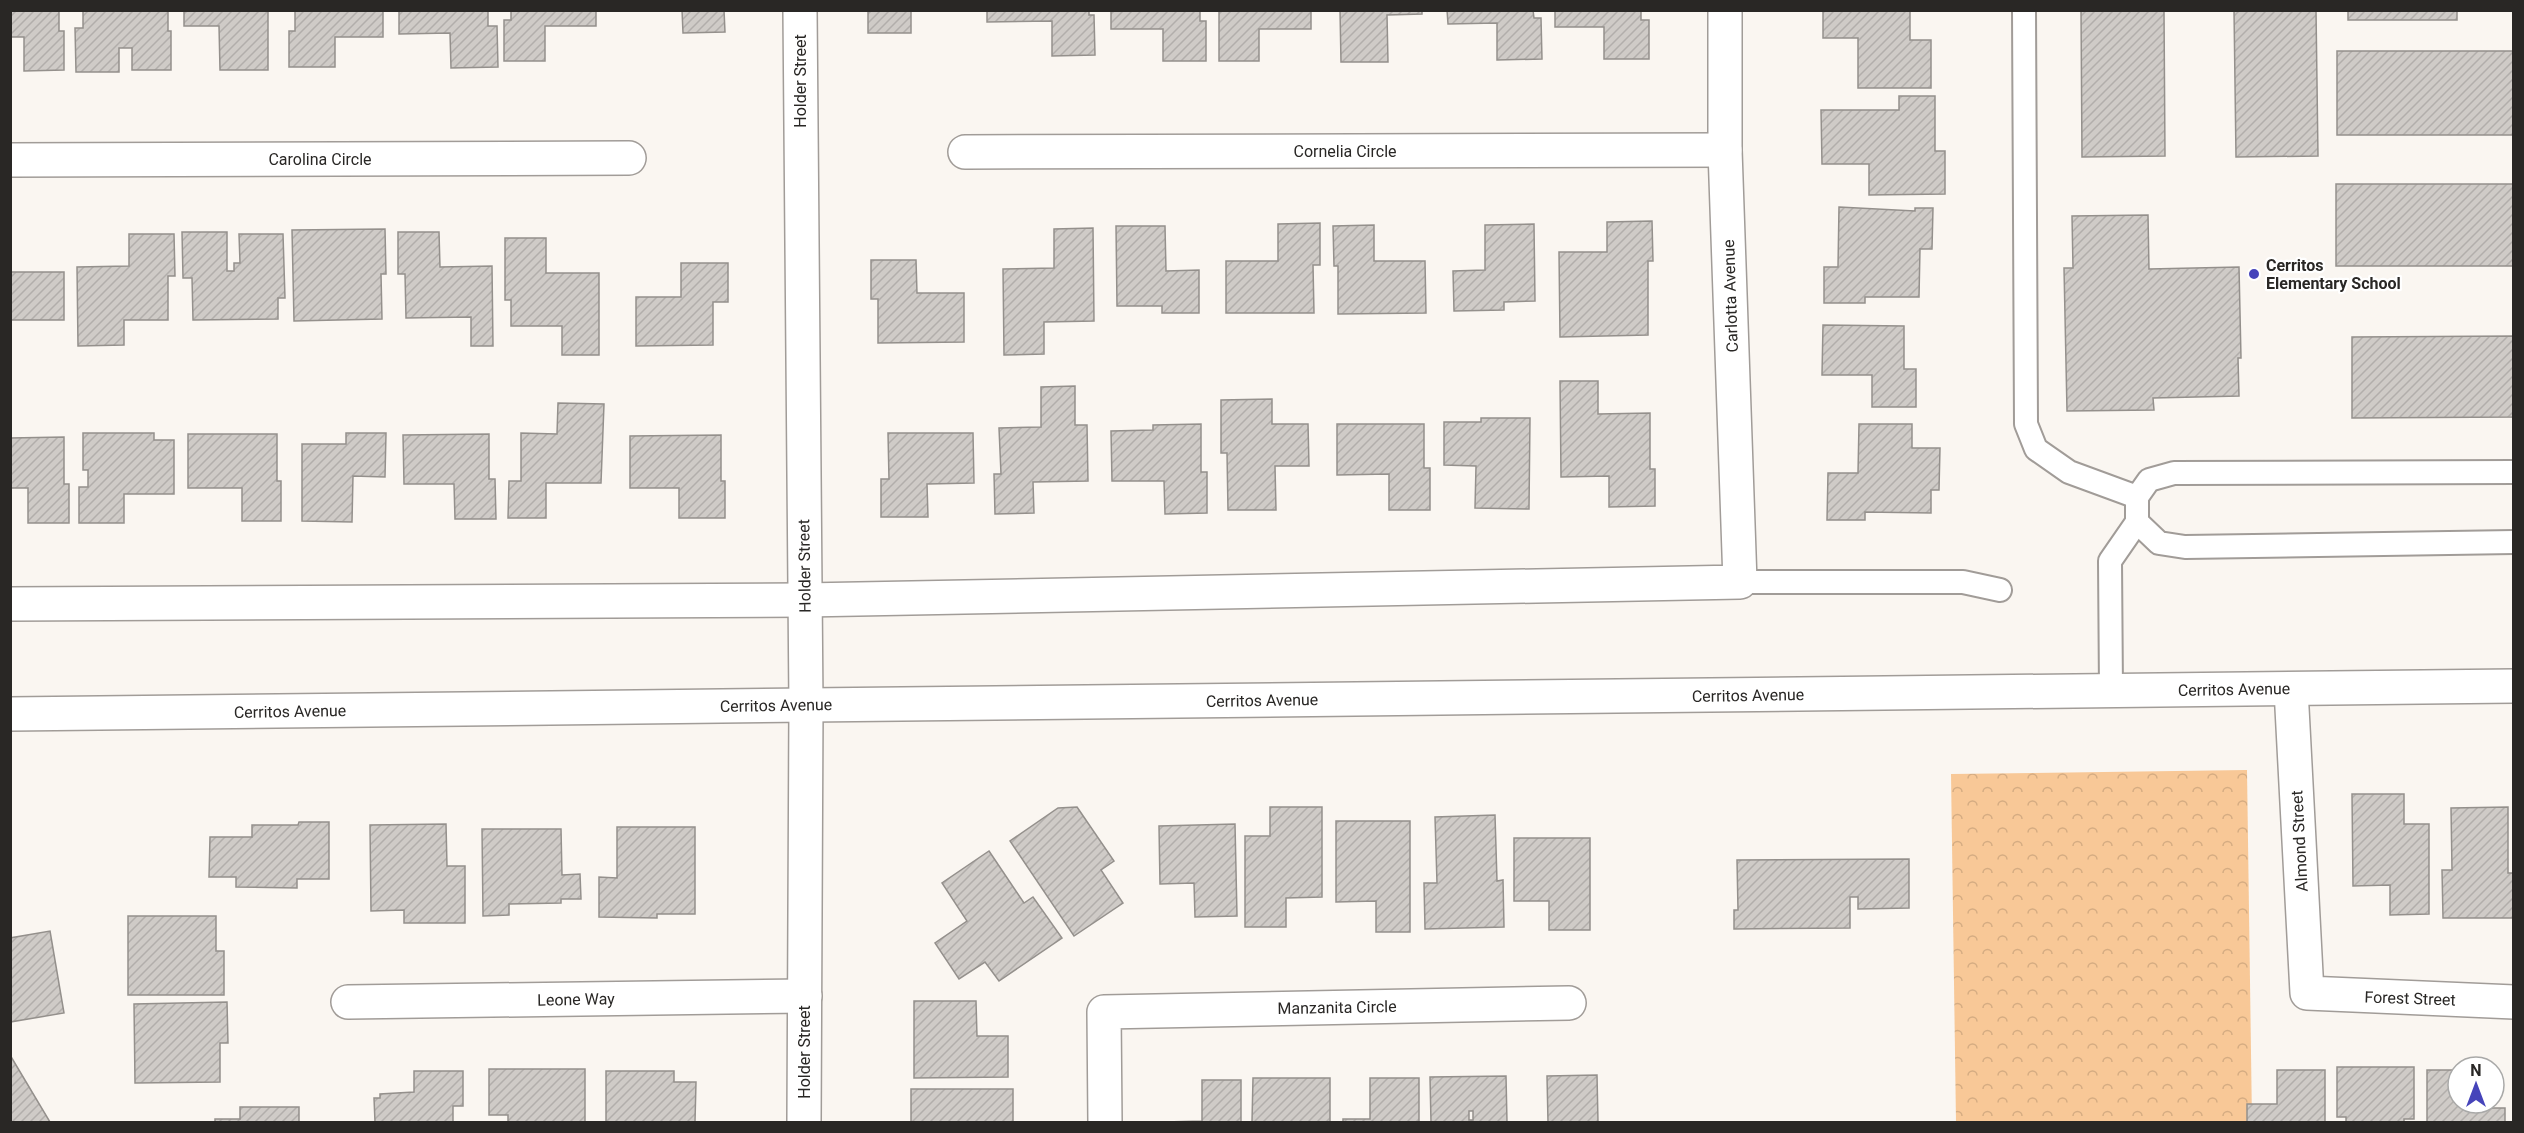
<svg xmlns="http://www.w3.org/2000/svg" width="2524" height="1133" font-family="Roboto,sans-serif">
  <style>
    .park { fill: url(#park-crowns) }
    .building { fill: url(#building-hatch); stroke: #94908c; stroke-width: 1.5; fill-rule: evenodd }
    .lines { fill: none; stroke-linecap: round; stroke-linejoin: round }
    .service-casing { stroke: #a19c98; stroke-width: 26 }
    .minor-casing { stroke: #a19c98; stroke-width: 36 }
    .tertiary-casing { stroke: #a19c98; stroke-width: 36 }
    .secondary-casing { stroke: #a19c98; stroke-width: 36 }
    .service { stroke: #fff; stroke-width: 22 }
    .minor { stroke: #fff; stroke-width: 33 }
    .tertiary { stroke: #fff; stroke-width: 33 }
    .secondary { stroke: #fff; stroke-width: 33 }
    .poi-dot { fill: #4644ba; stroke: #fff; stroke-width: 2 }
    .labels { text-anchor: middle; stroke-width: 4.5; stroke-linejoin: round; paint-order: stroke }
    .street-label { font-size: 16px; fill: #292725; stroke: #fff }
    .poi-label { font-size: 16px; font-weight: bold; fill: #292725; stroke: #fff; text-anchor: start }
  </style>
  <defs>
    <pattern id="park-crowns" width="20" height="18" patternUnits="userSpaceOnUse" patternTransform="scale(1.5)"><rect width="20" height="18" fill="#f8c897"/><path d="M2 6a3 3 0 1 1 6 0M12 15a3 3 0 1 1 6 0" fill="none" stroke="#d5ac82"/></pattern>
    <pattern id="building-hatch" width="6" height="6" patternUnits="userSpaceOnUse" patternTransform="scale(1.5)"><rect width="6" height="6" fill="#cfcbc7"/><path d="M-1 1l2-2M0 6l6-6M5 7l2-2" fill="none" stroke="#b2aeab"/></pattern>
  </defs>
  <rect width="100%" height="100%" fill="#faf6f1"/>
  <path class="park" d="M 2247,770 L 2252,1122 L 1956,1122 L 1951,774 Z"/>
  <g class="building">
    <path d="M 10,10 L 59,10 L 59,31 L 64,31 L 64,70 L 24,71 L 24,37 L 10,37 Z"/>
    <path d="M 83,10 L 168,10 L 168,31 L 171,31 L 171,70 L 132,70 L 132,48 L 119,48 L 119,72 L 76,72 L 75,28 L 83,28 Z"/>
    <path d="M 184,10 L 268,10 L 268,70 L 220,70 L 219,26 L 184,26 Z"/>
    <path d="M 295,10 L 383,10 L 383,37 L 335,37 L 335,67 L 289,67 L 289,31 L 295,31 Z"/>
    <path d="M 399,10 L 488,10 L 488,26 L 497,26 L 498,67 L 451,68 L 450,33 L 399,34 Z"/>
    <path d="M 511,10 L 596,10 L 596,26 L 545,26 L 545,61 L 504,61 L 504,20 L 511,20 Z"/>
    <path d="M 682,10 L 724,10 L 725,32 L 683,33 Z"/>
    <rect x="868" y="10" width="43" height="23"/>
    <path d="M 987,10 L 1089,10 L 1089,15 L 1094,15 L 1095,55 L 1052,56 L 1052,21 L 987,22 Z"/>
    <path d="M 1111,10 L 1200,10 L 1200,21 L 1206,21 L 1206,61 L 1163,61 L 1163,29 L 1111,29 Z"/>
    <path d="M 1219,10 L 1311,10 L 1311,29 L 1259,29 L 1259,61 L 1219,61 Z"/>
    <path d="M 1340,10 L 1422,10 L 1422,14 L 1387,15 L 1388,62 L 1341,62 Z"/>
    <path d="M 1447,10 L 1533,10 L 1534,18 L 1541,18 L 1542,59 L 1497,60 L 1497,23 L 1448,24 Z"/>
    <path d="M 1555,10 L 1641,10 L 1641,20 L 1649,20 L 1649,59 L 1604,59 L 1604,27 L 1555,27 Z"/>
    <path d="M 1823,10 L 1910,10 L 1910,40 L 1931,40 L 1931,88 L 1858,88 L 1858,38 L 1823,38 Z"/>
    <path d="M 2081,10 L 2164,10 L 2165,156 L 2082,157 Z"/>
    <path d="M 2234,10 L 2316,10 L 2318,156 L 2236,157 Z"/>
    <rect x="2348" y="10" width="109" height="10"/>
    <rect x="2337" y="51" width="177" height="84"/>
    <path d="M 1899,96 L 1935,96 L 1935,151 L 1945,151 L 1945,194 L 1869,195 L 1869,164 L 1822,164 L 1821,110 L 1899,110 Z"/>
    <rect x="2336" y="184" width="178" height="82"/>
    <path d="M 1839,207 L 1915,211 L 1915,208 L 1933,208 L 1932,249 L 1920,249 L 1919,297 L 1865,297 L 1865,303 L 1824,303 L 1824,267 L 1838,267 Z"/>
    <path d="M 2148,215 L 2149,269 L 2239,267 L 2241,358 L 2238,358 L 2239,396 L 2153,398 L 2154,410 L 2067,411 L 2064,268 L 2073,268 L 2072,216 Z"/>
    <path d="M 1652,221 L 1653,261 L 1648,261 L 1648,335 L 1560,337 L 1559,252 L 1607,252 L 1607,222 Z"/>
    <path d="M 1320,223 L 1320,265 L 1313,265 L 1314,313 L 1226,313 L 1226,261 L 1278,261 L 1278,224 Z"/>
    <path d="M 1534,224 L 1535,301 L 1504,302 L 1504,310 L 1454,311 L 1453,271 L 1485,270 L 1485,225 Z"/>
    <path d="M 1374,225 L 1374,261 L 1425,261 L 1426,313 L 1338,314 L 1338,266 L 1334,266 L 1333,226 Z"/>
    <path d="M 1116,226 L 1165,226 L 1166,271 L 1199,270 L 1199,313 L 1162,313 L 1162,306 L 1117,306 Z"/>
    <path d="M 1093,228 L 1094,321 L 1044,322 L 1044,354 L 1004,355 L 1003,269 L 1054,268 L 1054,229 Z"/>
    <path d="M 385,229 L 386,274 L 381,274 L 382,319 L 294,321 L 292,230 Z"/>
    <path d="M 182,232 L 227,232 L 227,271 L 234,271 L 234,263 L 240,263 L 239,234 L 283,234 L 285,298 L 278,298 L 278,319 L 193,320 L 192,278 L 183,278 Z"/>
    <path d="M 398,232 L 439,232 L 440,267 L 492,266 L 493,346 L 471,346 L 471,317 L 406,318 L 405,274 L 398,274 Z"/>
    <path d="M 129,234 L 174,234 L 175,276 L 168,276 L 168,320 L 124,320 L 124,345 L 78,346 L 77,267 L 129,266 Z"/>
    <path d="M 10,236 L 11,272 L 64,272 L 64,320 L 10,320 Z"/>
    <path d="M 505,238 L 546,238 L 546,273 L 599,273 L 599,355 L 562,355 L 562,326 L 511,326 L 511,300 L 505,300 Z"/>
    <path d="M 871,260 L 916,260 L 917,293 L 964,293 L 964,342 L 878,343 L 878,299 L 871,299 Z"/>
    <path d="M 681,263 L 728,263 L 728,302 L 713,302 L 713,345 L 636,346 L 636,297 L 681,297 Z"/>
    <path d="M 1823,325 L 1904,326 L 1904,369 L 1916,369 L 1916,407 L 1872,407 L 1872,375 L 1822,375 Z"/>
    <path d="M 2514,336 L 2514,417 L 2352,418 L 2352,337 Z"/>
    <path d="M 1560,381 L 1598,381 L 1598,414 L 1650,413 L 1650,469 L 1655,469 L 1655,506 L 1609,507 L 1609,476 L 1561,477 Z"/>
    <path d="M 1075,386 L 1075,425 L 1087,425 L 1088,481 L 1033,482 L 1034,513 L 995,514 L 994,474 L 1001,474 L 999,428 L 1041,427 L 1041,387 Z"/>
    <path d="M 1272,399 L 1272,424 L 1308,424 L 1309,466 L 1275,466 L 1276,510 L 1228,510 L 1227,453 L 1221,453 L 1221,400 Z"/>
    <path d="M 558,403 L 604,404 L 601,483 L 546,483 L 546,518 L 508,518 L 509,481 L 521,481 L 521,433 L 557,434 Z"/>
    <path d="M 1481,418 L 1530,418 L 1529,509 L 1475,508 L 1476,466 L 1444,465 L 1444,422 L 1481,422 Z"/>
    <path d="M 1201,424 L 1201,472 L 1207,472 L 1207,513 L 1165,514 L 1164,481 L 1112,481 L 1111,431 L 1153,430 L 1153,425 Z"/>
    <path d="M 1337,424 L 1424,424 L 1424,468 L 1430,468 L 1430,510 L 1389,510 L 1389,474 L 1337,475 Z"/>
    <path d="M 1859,424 L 1912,424 L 1912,448 L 1940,448 L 1939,490 L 1931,490 L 1931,513 L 1865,512 L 1865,520 L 1827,520 L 1828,473 L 1858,473 Z"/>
    <path d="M 83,433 L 154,433 L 154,440 L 174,440 L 174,494 L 124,494 L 124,523 L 79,523 L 79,487 L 88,487 L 88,470 L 83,470 Z"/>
    <path d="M 346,433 L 386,433 L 385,477 L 353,476 L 352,522 L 302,521 L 302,444 L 346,444 Z"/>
    <path d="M 888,433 L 973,433 L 974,483 L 927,484 L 928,517 L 881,517 L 881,479 L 889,479 Z"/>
    <path d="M 188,434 L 277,434 L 277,481 L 281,481 L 281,521 L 242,521 L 242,488 L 188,488 Z"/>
    <path d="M 489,434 L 489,479 L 495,479 L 496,519 L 455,519 L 454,484 L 404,484 L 403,435 Z"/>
    <path d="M 721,435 L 721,481 L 725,481 L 725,518 L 679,518 L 679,488 L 630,488 L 630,436 Z"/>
    <path d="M 64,437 L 64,484 L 69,484 L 69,523 L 28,523 L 28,488 L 10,488 L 10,438 Z"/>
    <path d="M 2352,794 L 2404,794 L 2404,824 L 2429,824 L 2429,914 L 2390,915 L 2390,885 L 2353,886 Z"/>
    <path d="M 1077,807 L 1114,861 L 1101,870 L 1123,903 L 1074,936 L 1010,841 L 1058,808 Z"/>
    <path d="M 1270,807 L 1322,807 L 1322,897 L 1286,898 L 1286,927 L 1245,927 L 1245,836 L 1270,836 Z"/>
    <path d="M 2508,807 L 2508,873 L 2514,873 L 2514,918 L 2443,918 L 2442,870 L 2452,870 L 2451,808 Z"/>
    <path d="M 1495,815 L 1497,881 L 1503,880 L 1504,927 L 1425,929 L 1424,883 L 1437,883 L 1435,817 Z"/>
    <path d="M 1336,821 L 1410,821 L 1410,932 L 1376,932 L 1376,901 L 1336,902 Z"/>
    <path d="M 299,822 L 329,822 L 329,879 L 297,879 L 297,888 L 236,887 L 236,877 L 209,877 L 210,837 L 252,837 L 252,825 L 298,825 Z"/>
    <path d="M 446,824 L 447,866 L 465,866 L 465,923 L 404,923 L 404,910 L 371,911 L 370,825 Z"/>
    <path d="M 1235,824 L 1237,916 L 1195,917 L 1194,883 L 1160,884 L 1159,826 Z"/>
    <path d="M 617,827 L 695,827 L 695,914 L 657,914 L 657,918 L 599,917 L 599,877 L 617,878 Z"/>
    <path d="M 482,829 L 561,829 L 562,875 L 580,874 L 581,899 L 561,899 L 561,903 L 509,904 L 509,915 L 483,916 Z"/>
    <path d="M 1514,838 L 1590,838 L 1590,930 L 1549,930 L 1549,901 L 1514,901 Z"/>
    <path d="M 989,851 L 1024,903 L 1033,897 L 1062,938 L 999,981 L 985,962 L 959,979 L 935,943 L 967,921 L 942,883 Z"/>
    <path d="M 1909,859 L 1909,908 L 1858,909 L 1858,897 L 1850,897 L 1850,928 L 1734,929 L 1734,910 L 1738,910 L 1737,860 Z"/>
    <path d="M 128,916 L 216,916 L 216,951 L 224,951 L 224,995 L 128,995 Z"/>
    <path d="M 50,931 L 64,1013 L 10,1022 L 10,938 Z"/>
    <path d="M 914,1001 L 976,1001 L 977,1036 L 1008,1036 L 1008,1077 L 914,1078 Z"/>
    <path d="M 227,1002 L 228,1043 L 220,1043 L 220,1082 L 135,1083 L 134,1004 Z"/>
    <path d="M 10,1055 L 50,1122 L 10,1122 Z"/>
    <path d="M 2337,1067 L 2414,1067 L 2414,1119 L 2404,1119 L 2404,1122 L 2346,1122 L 2346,1117 L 2337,1117 Z"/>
    <path d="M 489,1069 L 585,1069 L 585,1122 L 508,1122 L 508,1115 L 489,1115 Z"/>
    <path d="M 2277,1070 L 2325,1070 L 2325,1122 L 2247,1122 L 2247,1104 L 2277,1104 Z"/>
    <path d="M 2427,1070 L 2458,1070 L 2458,1103 L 2465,1103 L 2465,1108 L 2505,1108 L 2505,1122 L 2427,1122 Z"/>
    <path d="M 414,1071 L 463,1071 L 463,1106 L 453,1106 L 453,1122 L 375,1122 L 374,1098 L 380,1098 L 380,1094 L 414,1092 Z"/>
    <path d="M 606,1071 L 674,1071 L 674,1082 L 696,1082 L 695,1122 L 606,1122 Z"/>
    <path d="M 1597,1075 L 1598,1122 L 1548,1122 L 1547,1076 Z"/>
    <path d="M 1506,1076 L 1507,1122 L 1431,1122 L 1430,1077 ZM 1469,1111 L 1473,1111 L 1473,1120 L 1469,1120 Z"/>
    <path d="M 1253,1078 L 1330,1078 L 1330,1122 L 1252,1122 Z"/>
    <path d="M 1370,1078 L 1419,1078 L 1419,1122 L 1343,1122 L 1343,1119 L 1370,1119 Z"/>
    <path d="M 1202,1080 L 1241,1080 L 1241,1122 L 1164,1122 L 1202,1121 Z"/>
    <rect x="911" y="1089" width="102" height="33"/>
    <path d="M 240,1107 L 299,1107 L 299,1122 L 215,1122 L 215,1119 L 240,1119 Z"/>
  </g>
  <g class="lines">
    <defs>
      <g id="service">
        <path d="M 2024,10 L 2026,424 L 2036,449 L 2069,472 L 2137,497"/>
        <path d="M 2514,472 L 2174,473 L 2149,480 L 2137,497 L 2137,522 L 2159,543 L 2185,547 L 2514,542"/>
        <path d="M 1740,582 L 1963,582 L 2000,590"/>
        <path d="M 2111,691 L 2110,561 L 2137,522"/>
      </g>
      <g id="minor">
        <path d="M 965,152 L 1725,150"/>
        <path d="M 10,160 L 629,158"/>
        <path d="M 10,604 L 805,600 L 1740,582 L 1725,150 L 1725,10"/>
        <path d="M 2291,689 L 2307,993 L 2514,1002"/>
        <path d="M 348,1002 L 805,996"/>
        <path d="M 1105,1122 L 1104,1012 L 1569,1003"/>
      </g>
      <path id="tertiary" d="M 800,10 L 806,705 L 804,1122"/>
      <path id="secondary" d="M 10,714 L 2514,686"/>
    </defs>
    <use href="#service" class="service-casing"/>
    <use href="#minor" class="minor-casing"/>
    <use href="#tertiary" class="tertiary-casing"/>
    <use href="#secondary" class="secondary-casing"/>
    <use href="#service" class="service"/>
    <use href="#minor" class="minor"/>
    <use href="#tertiary" class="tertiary"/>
    <use href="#secondary" class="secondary"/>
  </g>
  <circle class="poi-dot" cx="2254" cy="274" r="6"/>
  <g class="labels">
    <g class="street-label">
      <text transform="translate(800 81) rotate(-90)" y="6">Holder Street</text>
      <text x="1345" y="157">Cornelia Circle</text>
      <text x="320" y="165">Carolina Circle</text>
      <text transform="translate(1730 296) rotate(-92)" y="6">Carlotta Avenue</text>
      <text transform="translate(804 566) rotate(-91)" y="6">Holder Street</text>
      <text transform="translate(2234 689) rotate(-1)" y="6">Cerritos Avenue</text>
      <text transform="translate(1748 695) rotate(-1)" y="6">Cerritos Avenue</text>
      <text transform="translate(1262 700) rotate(-1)" y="6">Cerritos Avenue</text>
      <text transform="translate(776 705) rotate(-1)" y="6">Cerritos Avenue</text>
      <text transform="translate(290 711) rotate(-1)" y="6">Cerritos Avenue</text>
      <text transform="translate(2299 841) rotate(-93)" y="6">Almond Street</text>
      <text transform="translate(2410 998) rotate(2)" y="6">Forest Street</text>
      <text transform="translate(576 999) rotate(-1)" y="6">Leone Way</text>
      <text transform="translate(1337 1007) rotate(-1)" y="6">Manzanita Circle</text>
      <text transform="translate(804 1052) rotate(-90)" y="6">Holder Street</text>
    </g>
    <g class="poi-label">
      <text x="2266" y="271">Cerritos<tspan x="2266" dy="18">Elementary School</tspan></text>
    </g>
  </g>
  <rect width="2524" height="1133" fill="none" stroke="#292725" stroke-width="24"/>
  <g transform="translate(2476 1085)"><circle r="28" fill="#ffffff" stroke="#a9a9a8" stroke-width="1.5"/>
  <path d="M0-4.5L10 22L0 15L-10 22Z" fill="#4644ba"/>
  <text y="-9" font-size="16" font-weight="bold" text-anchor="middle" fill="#292725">N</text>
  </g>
</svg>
